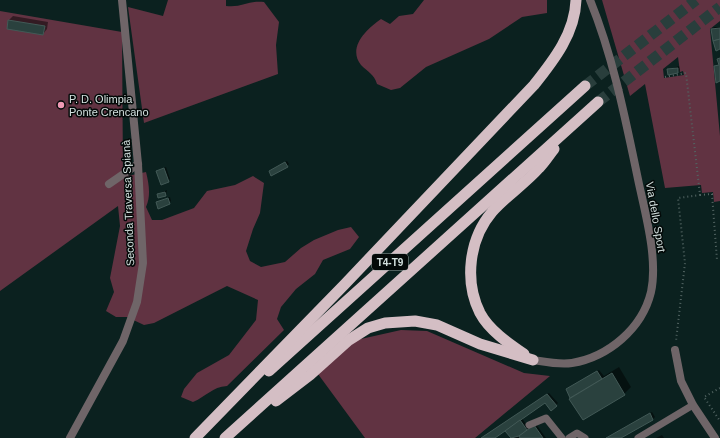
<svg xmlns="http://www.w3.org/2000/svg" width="720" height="438" font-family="Arial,sans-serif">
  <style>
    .green { fill: #613342; fill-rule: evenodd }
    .shadow { fill: #0007 }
    .building { fill: #2a413e; stroke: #425956 }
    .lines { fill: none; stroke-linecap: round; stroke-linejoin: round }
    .trunk-tunnel { stroke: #293e3c; stroke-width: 11; stroke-dasharray: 11 5.5; stroke-linecap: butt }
    .path { stroke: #526462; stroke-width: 2; stroke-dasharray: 1 3; stroke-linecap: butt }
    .service { stroke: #6f6568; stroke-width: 7 }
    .minor { stroke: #6f6568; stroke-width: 8 }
    .tertiary { stroke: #6f6568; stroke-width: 8 }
    .trunk { stroke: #d4bec4; stroke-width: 11 }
    .poi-dot { fill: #f09ab5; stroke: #030908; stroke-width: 1.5 }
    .labels { text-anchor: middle; stroke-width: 3; stroke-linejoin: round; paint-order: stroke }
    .shield { fill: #030908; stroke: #95a09e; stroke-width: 1 }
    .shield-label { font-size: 10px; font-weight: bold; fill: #d3e0de }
    .poi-label { font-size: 11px; fill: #d3e0de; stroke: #030908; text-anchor: start }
    .street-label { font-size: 11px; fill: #d3e0de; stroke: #030908 }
  </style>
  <rect width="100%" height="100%" fill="#0b211f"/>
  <g class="green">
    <path d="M 168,0 L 226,0 L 226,6 C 242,8 249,0 264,2 L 279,22 L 276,45 L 278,74 L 144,123 L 128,7 L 163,16 Z"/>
    <path d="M 424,0 L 547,0 L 547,13 L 522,17 L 489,39 L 426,67 L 400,88 L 391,90 L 377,84 C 374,74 368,72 361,65 C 347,47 367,29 381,19 L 390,24 L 399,16 L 413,14 Z"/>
    <path d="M 602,0 L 720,0 L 720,21 L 710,29 L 720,136 L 720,201 L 714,202 L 713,192 L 702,193 L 701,185 L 665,188 L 645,84 L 630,96 ZM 678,57 L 680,72 L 683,71 L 684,75 L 664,78 L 663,69 Z"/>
    <path d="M 0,11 L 122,32 L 123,177 L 146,172 C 149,184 151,196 146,207 L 152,220 L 162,220 L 194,208 L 207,191 L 235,185 L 253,176 L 264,183 L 260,213 L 253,229 L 246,251 L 250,261 L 261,267 L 285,262 L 301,248 L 314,240 L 338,230 L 351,227 L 359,237 L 350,249 L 323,260 L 315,274 L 296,289 L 281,307 L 277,319 L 284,330 L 227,386 C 212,387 207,396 193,402 L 181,397 L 184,389 L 197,373 L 229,355 L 256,320 L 258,300 L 227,286 L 154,323 L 144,325 L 127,317 L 116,317 L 106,311 L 114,292 L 110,278 L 120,226 L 118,206 L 0,291 Z"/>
    <path d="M 401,330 L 427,331 L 524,373 L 550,376 L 475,438 L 365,438 L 318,374 L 352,341 Z"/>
  </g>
  <g class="shadow">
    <path d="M 13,16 L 48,22 L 47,29 L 43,34 L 8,28 L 9,20 Z"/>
    <path d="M 714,27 L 720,27 L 720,48 L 712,29 Z"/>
    <path d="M 679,66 L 680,70 L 678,72 L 668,70 Z"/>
    <path d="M 287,161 L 289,164 L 287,166 L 270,171 Z"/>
    <path d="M 166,167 L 170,179 L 168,181 L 157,172 Z"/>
    <path d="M 167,190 L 166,195 L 158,197 L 160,193 Z"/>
    <path d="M 170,197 L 171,201 L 169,203 L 157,202 Z"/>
    <path d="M 619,367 L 631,387 L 624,394 L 572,398 L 567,390 L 599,370 L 604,376 Z"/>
    <path d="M 549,393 L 558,403 L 551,410 L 545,402 L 522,418 L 529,429 L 536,424 L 546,438 L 512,438 L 506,429 L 493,438 L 483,438 Z"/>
    <path d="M 652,412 L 655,417 L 653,419 L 619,438 L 606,438 Z"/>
    <path d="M 662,435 L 664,438 L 656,438 Z"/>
  </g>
  <g class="building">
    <path d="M 8,20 L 45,26 L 43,35 L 7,29 Z"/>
    <path d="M 720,28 L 720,39 L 713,41 L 711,29 Z"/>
    <path d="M 720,39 L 720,49 L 716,51 L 713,41 Z"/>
    <path d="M 720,58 L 720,81 L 716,83 L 714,66 L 719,65 L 717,59 Z"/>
    <path d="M 678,68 L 678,73 L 668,75 L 667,69 Z"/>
    <path d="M 285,162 L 288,167 L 271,176 L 269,171 Z"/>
    <path d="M 164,168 L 169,182 L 161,185 L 156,171 Z"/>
    <path d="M 165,192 L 166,196 L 158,198 L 157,194 Z"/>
    <path d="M 168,198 L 170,204 L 158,209 L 156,202 Z"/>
    <path d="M 597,371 L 602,379 L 570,398 L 566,389 Z"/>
    <path d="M 612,373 L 625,395 L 583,420 L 569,399 Z"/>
    <path d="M 547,394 L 557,406 L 551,411 L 545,403 L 495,438 L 481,438 Z"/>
    <path d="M 650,413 L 653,420 L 621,438 L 606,438 Z"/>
    <path d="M 520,420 L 527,430 L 519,436 L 511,438 L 505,431 Z"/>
    <path d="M 534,425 L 543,438 L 520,438 L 519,436 Z"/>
  </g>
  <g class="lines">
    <g class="trunk-tunnel">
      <path d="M 585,86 L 696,0"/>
      <path d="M 598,102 L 720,7"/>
    </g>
    <g class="path">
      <path d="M 665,77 L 686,73 L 700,195 L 678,198 L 685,263 L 676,341"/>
      <path d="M 700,195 L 712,194 L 717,260"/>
      <path d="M 720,388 L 704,397 L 720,421"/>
    </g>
    <g class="service">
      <path d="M 529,425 L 546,418 L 562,438"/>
      <path d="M 569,438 L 577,433 L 585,438"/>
      <path d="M 638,438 L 693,405"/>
    </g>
    <g class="minor">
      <path d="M 109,184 L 138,164"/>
      <path d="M 675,350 L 681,381 L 693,405 L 715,438"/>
      <path d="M 70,438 L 123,341 L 137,302 L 143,263 L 138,164 L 122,0"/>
    </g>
    <path class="tertiary" d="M 533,360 C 546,362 559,365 572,363 C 608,357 642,329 651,292 C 658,260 646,216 639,184 C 626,122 614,59 590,0"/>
    <g class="trunk">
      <path d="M 524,354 C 508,343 489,330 480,313 C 464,281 469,239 492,212 C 506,196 525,184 539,168 C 545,162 549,155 554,149"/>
      <path d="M 269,371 L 585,86"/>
      <path d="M 276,401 L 310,375 L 349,340 L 368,328 L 385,323 L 415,321 L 437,325 L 480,344 L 533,360"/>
      <path d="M 195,438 L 345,284 L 534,85 C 554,60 575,33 576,0"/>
      <path d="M 225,438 L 598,102"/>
    </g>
  </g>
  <circle class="poi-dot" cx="61" cy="105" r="4"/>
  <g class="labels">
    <rect class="shield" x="372" y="254" width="36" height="16" rx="3"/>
    <g class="shield-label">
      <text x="390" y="266">T4-T9</text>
    </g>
    <g class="poi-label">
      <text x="69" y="103">P. D. Olimpia<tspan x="69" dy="13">Ponte Crencano</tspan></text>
    </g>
    <g class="street-label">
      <text transform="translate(128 203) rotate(-92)" y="4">Seconda Traversa Spianà</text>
      <text transform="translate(656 217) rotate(80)" y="4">Via dello Sport</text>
    </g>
  </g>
</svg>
